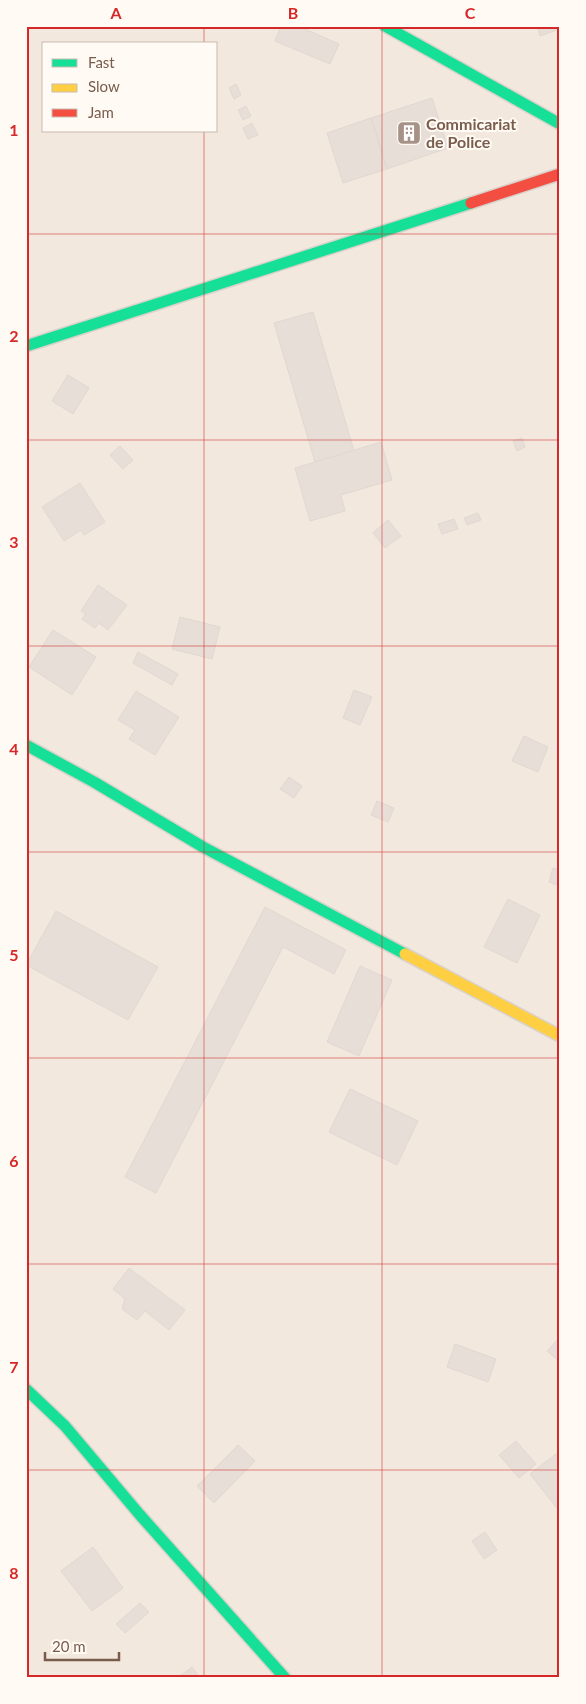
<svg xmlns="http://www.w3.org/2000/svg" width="586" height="1704" font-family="Lato,sans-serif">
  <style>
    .residential { fill: #f2e8de; fill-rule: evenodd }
    .building { fill: #e6ded7; stroke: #e2d8d2 }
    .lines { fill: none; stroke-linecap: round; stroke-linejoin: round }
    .fast-casing { stroke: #d9d2cb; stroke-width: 14 }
    .slow-casing { stroke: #d9d2cb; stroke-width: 14 }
    .jam-casing { stroke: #d9d2cb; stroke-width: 14 }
    .fast { stroke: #16e098; stroke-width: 11 }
    .slow { stroke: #ffcf43; stroke-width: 11 }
    .jam { stroke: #f24e42; stroke-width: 11 }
    .grid { fill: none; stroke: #d62828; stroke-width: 1; stroke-opacity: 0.55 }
    .labels { text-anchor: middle; stroke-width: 4; stroke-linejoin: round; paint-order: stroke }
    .poi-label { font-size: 16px; font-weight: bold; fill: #7a5c4d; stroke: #fffaf3; text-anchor: start }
    .neatline { fill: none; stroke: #d62828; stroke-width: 2 }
    .grid-label { font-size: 16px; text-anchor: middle; font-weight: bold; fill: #d62828 }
  </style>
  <rect width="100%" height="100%" fill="#f9f5f0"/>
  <path class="residential" d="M 26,26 L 560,26 L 560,1678 L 26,1678 ZM 44,44 L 216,44 L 216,131 L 44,131 Z"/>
  <g class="building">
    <path d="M 281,26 L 298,26 L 339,44 L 330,64 L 275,41 Z"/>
    <path d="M 537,26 L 560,26 L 560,29 L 540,36 Z"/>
    <path d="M 236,84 L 241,95 L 234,99 L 229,88 Z"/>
    <path d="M 432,98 L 448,148 L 387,169 L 371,118 Z"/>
    <path d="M 246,106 L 251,116 L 243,120 L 238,110 Z"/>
    <path d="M 371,118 L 387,169 L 343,183 L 327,133 Z"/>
    <path d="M 252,123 L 258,135 L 248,139 L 243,128 Z"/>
    <path d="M 313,312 L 354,451 L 315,462 L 274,323 Z"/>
    <path d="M 68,375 L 89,388 L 73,414 L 52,401 Z"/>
    <path d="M 522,438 L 525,447 L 517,451 L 513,441 Z"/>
    <path d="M 381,442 L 392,480 L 341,495 L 345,511 L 310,521 L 295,468 Z"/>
    <path d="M 120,446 L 133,460 L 123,469 L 110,455 Z"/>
    <path d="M 80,483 L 105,522 L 84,535 L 81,530 L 64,541 L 42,507 Z"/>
    <path d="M 478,513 L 481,520 L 467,525 L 464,518 Z"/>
    <path d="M 454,519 L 458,529 L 442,534 L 438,524 Z"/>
    <path d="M 388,520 L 401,536 L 385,548 L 373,533 Z"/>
    <path d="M 98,585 L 127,605 L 108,630 L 99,623 L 95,628 L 82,619 L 86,614 L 81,611 Z"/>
    <path d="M 180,617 L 220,627 L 212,659 L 172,649 Z"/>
    <path d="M 53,630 L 96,657 L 72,695 L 29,667 Z"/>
    <path d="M 138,652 L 178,674 L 172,685 L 133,663 Z"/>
    <path d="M 354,690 L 372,697 L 360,725 L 343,718 Z"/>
    <path d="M 136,691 L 179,717 L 155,755 L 129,739 L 135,730 L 118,720 Z"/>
    <path d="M 524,736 L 548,747 L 538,772 L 512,761 Z"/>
    <path d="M 289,777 L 302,786 L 294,798 L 280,789 Z"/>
    <path d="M 377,801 L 394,808 L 388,822 L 371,815 Z"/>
    <path d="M 553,868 L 560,870 L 560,886 L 549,882 Z"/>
    <path d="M 508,899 L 540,915 L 517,963 L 484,947 Z"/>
    <path d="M 265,907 L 346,950 L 334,974 L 283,947 L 156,1193 L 125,1177 Z"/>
    <path d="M 56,911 L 158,967 L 128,1020 L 26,965 Z"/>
    <path d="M 360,966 L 392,980 L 359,1056 L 327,1042 Z"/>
    <path d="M 350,1089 L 418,1121 L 397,1165 L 329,1132 Z"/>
    <path d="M 129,1268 L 185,1310 L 169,1330 L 145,1311 L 137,1320 L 122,1309 L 125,1299 L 113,1289 Z"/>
    <path d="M 560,1337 L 560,1362 L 547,1351 Z"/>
    <path d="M 455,1344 L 496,1359 L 488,1382 L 447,1367 Z"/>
    <path d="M 516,1441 L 536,1464 L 519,1478 L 499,1455 Z"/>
    <path d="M 238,1445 L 255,1461 L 214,1503 L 197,1486 Z"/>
    <path d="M 560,1451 L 560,1512 L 530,1474 Z"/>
    <path d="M 485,1532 L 497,1550 L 484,1559 L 472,1541 Z"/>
    <path d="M 93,1547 L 123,1588 L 92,1611 L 61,1571 Z"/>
    <path d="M 140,1603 L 149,1612 L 125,1633 L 116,1624 Z"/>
    <path d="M 192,1667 L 200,1678 L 177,1678 Z"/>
  </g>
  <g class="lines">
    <defs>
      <g id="fast">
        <path d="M 385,26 L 560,124"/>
        <path d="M 26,346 L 471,203"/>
        <path d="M 26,745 L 94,782 L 203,847 L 405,954"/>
        <path d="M 26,1389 L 65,1426 L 140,1515 L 285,1678"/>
      </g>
      <path id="slow" d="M 405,954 L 560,1036"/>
      <path id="jam" d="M 471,203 L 560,174"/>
    </defs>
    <use href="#fast" class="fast-casing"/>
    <use href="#slow" class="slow-casing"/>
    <use href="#jam" class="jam-casing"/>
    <use href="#fast" class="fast"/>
    <use href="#slow" class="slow"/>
    <use href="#jam" class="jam"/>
  </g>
  <path class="grid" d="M 204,26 L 204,44M 382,26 L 382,1678M 204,131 L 204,1678M 26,234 L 560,234M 26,440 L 560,440M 26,646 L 560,646M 26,852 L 560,852M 26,1058 L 560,1058M 26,1264 L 560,1264M 26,1470 L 560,1470"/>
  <defs>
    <symbol id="building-square" viewBox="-11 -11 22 22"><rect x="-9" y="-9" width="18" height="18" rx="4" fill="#a69286" stroke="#fffaf3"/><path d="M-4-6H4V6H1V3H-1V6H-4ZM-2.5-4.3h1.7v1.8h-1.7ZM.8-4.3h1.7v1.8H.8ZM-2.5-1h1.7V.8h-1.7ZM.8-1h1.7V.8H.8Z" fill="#fff"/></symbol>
  </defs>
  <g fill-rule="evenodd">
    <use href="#building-square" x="395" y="119" width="28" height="28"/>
  </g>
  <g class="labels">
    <g class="poi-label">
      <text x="426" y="130">Commicariat<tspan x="426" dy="18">de Police</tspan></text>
    </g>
  </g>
  <rect width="586" height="1704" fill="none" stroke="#fffaf3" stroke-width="55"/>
  <rect x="42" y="42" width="175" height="90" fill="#fffaf3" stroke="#cabbb1"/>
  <rect x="52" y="59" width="25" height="8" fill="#16e098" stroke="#cabbb1"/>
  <text x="88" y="68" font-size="15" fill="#7a5c4d">Fast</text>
  <rect x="52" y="84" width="25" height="8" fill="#ffcf43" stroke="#cabbb1"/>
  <text x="88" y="92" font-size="15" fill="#7a5c4d">Slow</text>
  <rect x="52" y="109" width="25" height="8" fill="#f24e42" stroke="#cabbb1"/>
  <text x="88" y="118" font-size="15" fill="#7a5c4d">Jam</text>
  <path d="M45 1652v8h74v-8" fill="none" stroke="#7a5c4d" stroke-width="2.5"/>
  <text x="52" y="1652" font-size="15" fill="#7a5c4d" stroke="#fffaf3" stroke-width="4" paint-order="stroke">20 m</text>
  <rect x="28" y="28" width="530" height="1648" class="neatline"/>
  <g class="grid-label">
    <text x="116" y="19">A</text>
    <text x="293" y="19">B</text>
    <text x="470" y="19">C</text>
    <text x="14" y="136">1</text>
    <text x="14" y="342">2</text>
    <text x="14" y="548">3</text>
    <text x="14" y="755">4</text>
    <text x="14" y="961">5</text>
    <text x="14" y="1167">6</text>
    <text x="14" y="1373">7</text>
    <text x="14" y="1579">8</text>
  </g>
</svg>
